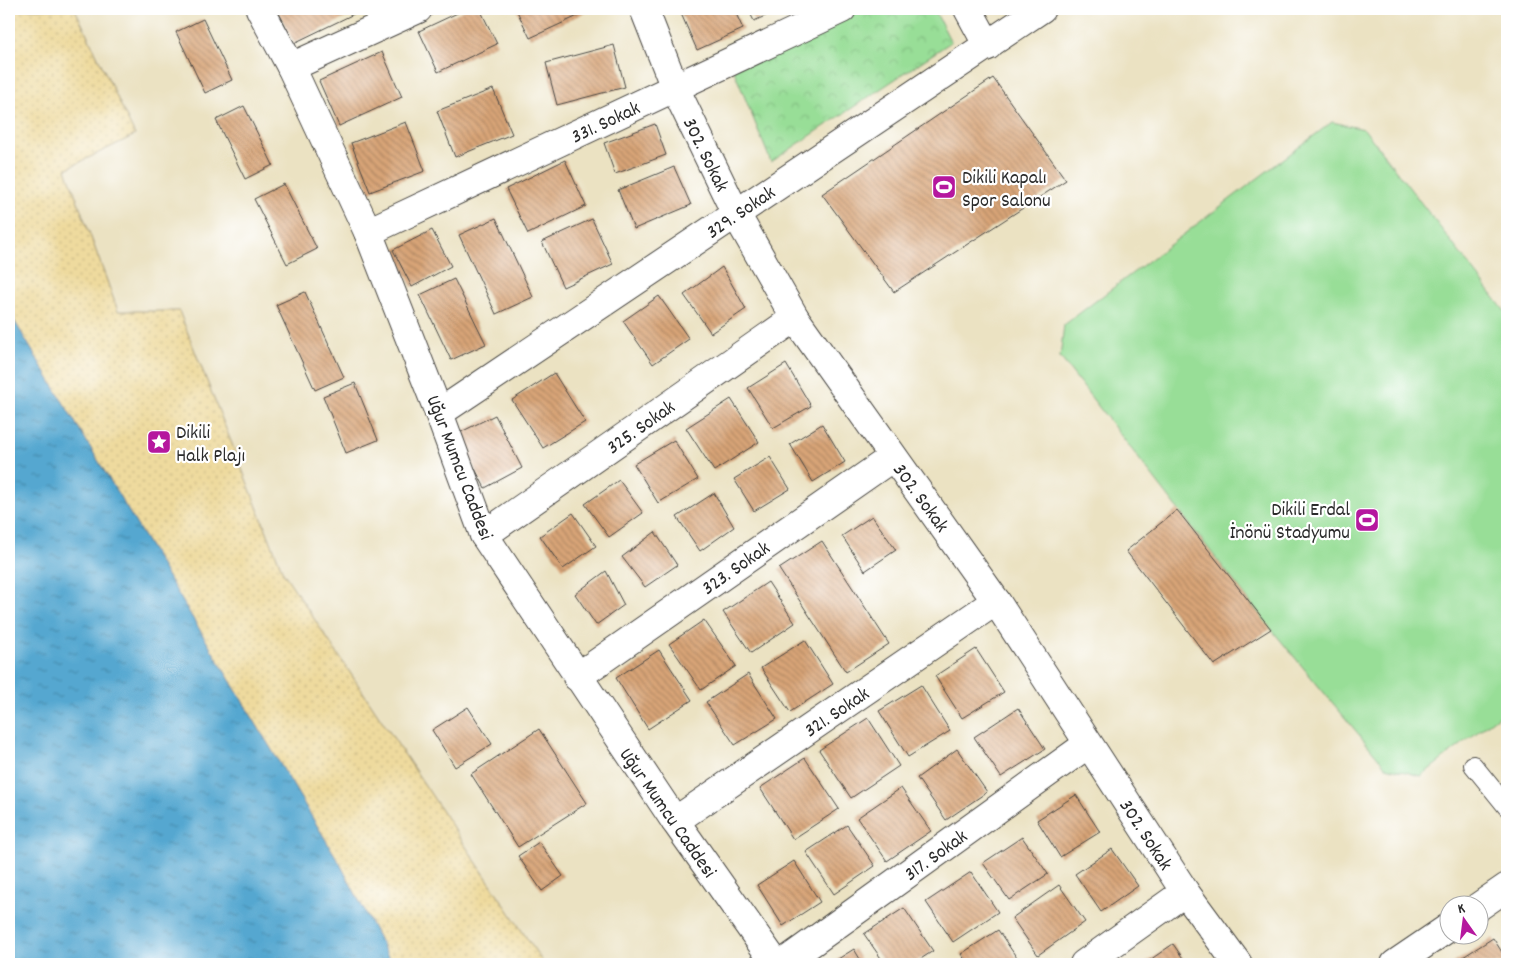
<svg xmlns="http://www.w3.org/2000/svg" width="1516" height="973" font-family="Dekko,sans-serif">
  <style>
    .green { fill: #98de97; stroke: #628461 }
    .sand { fill: url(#sand-dots); stroke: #8c8264 }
    .park { fill: url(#park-crowns); stroke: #628461 }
    .water { fill: url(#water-ripples); stroke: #40697e }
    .building { fill: url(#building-back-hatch) }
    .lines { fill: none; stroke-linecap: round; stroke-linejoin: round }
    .service-casing { stroke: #484642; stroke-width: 20 }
    .minor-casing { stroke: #484642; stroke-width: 30 }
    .tertiary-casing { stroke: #484642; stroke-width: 30 }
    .service { stroke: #fff; stroke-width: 18 }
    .minor { stroke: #fff; stroke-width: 28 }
    .tertiary { stroke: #fff; stroke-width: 28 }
    .labels { text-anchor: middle; stroke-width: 4.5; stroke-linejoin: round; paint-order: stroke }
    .street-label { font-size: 20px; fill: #2b2b2b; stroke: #fff }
    .poi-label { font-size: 20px; fill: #2b2b2b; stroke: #fff; text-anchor: start }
  </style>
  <defs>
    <pattern id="sand-dots" width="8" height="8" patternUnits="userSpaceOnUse" patternTransform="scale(1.25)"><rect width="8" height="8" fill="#eeda9e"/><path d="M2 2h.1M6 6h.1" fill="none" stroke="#cb8" stroke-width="1.8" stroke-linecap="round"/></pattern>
    <pattern id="park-crowns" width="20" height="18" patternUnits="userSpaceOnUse" patternTransform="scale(1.25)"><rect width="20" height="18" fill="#98de97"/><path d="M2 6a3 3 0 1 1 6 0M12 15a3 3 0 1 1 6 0" fill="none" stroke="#83bf82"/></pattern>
    <pattern id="water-ripples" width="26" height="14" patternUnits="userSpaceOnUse" patternTransform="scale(1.25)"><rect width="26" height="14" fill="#54a7d0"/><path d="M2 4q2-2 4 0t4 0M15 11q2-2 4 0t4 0" fill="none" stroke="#4688a9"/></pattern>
    <pattern id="building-back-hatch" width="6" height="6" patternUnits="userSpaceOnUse" patternTransform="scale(1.25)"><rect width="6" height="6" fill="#d8a477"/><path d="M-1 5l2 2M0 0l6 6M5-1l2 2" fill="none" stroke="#af8662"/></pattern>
  </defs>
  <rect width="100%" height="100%" fill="#fff"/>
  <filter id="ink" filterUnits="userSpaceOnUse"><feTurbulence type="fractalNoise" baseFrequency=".02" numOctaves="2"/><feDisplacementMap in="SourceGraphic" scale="10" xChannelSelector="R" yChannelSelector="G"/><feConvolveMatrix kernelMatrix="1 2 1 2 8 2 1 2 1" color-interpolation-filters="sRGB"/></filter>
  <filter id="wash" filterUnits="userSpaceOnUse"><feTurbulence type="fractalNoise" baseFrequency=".0096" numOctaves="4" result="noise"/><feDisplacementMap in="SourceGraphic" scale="20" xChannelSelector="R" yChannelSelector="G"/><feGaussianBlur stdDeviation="1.12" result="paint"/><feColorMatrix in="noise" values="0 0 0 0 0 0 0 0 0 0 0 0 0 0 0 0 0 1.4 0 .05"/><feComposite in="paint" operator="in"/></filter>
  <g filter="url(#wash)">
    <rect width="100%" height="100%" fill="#ebe2c2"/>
    <path class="green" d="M 1332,122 L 1364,129 L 1507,314 L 1507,709 L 1421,776 L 1386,767 L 1271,629 L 1060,357 L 1064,325 Z"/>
    <path class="sand" d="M 9,9 L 75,9 L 135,135 L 66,169 L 118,311 L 179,311 L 283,572 L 544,964 L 392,964 L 339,862 L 9,312 Z"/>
    <path class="park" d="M 854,9 L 934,9 L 951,42 L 771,162 L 732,66 Z"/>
    <path class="water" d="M 9,312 L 339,862 L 392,964 L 9,964 Z"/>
    <g id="blocks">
      <g class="building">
        <path d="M 277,9 L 364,9 L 294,43 Z"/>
        <path d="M 466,9 L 480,9 L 497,44 L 438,72 L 419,31 Z"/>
        <path d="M 516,9 L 593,9 L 530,38 Z"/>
        <path d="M 679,9 L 734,9 L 743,29 L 697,50 Z"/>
        <path d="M 748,9 L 781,9 L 754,21 Z"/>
        <path d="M 203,19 L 232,80 L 205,93 L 176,32 Z"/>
        <path d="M 614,45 L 625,87 L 557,105 L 546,63 Z"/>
        <path d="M 382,52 L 402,97 L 339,126 L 319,81 Z"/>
        <path d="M 993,78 L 1066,180 L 894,292 L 822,194 Z"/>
        <path d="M 493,89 L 512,134 L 455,157 L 437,111 Z"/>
        <path d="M 244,106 L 273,165 L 245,179 L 216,120 Z"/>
        <path d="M 406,122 L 425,171 L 370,192 L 351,143 Z"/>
        <path d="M 655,124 L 666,155 L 615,174 L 604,143 Z"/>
        <path d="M 565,160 L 586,206 L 528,234 L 506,189 Z"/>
        <path d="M 674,167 L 691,205 L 634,229 L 618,190 Z"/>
        <path d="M 284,184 L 317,249 L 287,264 L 254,199 Z"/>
        <path d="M 496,218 L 533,297 L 496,314 L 459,235 Z"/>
        <path d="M 592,219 L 613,264 L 563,287 L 542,242 Z"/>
        <path d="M 432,230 L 451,266 L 412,287 L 393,250 Z"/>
        <path d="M 722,267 L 746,309 L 711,333 L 684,295 Z"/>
        <path d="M 454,279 L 486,344 L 451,360 L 420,295 Z"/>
        <path d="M 305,292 L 344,377 L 315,390 L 276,305 Z"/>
        <path d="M 659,296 L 689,339 L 653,364 L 623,321 Z"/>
        <path d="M 786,364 L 811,406 L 773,428 L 748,388 Z"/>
        <path d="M 554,373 L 585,422 L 543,448 L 512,400 Z"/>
        <path d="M 355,383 L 378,440 L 346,453 L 323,396 Z"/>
        <path d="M 731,399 L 759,442 L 714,471 L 686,428 Z"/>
        <path d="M 495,415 L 522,468 L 485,488 L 457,434 Z"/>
        <path d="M 822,424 L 845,462 L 813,482 L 790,444 Z"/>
        <path d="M 674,440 L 698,479 L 658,503 L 634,464 Z"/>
        <path d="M 770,457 L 790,489 L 754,511 L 734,479 Z"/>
        <path d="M 619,480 L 643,513 L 609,537 L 585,504 Z"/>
        <path d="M 714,493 L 734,527 L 700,551 L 677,517 Z"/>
        <path d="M 1177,510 L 1271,629 L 1214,665 L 1126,551 Z"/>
        <path d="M 573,513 L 596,546 L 563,569 L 540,536 Z"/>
        <path d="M 872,516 L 896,550 L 865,571 L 842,536 Z"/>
        <path d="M 655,532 L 677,565 L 645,587 L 622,557 Z"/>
        <path d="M 822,541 L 889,644 L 846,672 L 779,569 Z"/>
        <path d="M 606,571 L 624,605 L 596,625 L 575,594 Z"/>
        <path d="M 768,582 L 795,623 L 751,653 L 723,612 Z"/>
        <path d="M 704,620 L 736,666 L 701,690 L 669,644 Z"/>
        <path d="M 805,640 L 833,684 L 790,712 L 761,668 Z"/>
        <path d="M 976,649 L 1004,692 L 962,718 L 935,676 Z"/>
        <path d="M 659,650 L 692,700 L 648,729 L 616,678 Z"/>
        <path d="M 748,674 L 777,719 L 735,745 L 706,702 Z"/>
        <path d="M 921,685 L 950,731 L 908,757 L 879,711 Z"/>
        <path d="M 468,707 L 492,744 L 455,767 L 432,730 Z"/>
        <path d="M 1018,708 L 1045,749 L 1001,777 L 974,737 Z"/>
        <path d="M 868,718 L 899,766 L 851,798 L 819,750 Z"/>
        <path d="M 539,729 L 587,803 L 518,847 L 471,774 Z"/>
        <path d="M 957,749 L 987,792 L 946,820 L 917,778 Z"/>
        <path d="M 805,758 L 839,809 L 793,839 L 760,788 Z"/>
        <path d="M 901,788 L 931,831 L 887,861 L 857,818 Z"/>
        <path d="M 1076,795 L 1100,832 L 1060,857 L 1037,820 Z"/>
        <path d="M 847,825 L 875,866 L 834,894 L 806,852 Z"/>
        <path d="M 1022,837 L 1048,874 L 1009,900 L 983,863 Z"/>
        <path d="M 539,842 L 563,876 L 542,891 L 518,856 Z"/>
        <path d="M 1112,849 L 1138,886 L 1101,912 L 1075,874 Z"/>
        <path d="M 794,861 L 820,902 L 783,926 L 757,885 Z"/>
        <path d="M 971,872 L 998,912 L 953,942 L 926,902 Z"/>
        <path d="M 1059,885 L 1085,922 L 1038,955 L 1012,918 Z"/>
        <path d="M 904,908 L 933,951 L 913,964 L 885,964 L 864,934 Z"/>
        <path d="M 998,930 L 1021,964 L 968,964 L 961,954 Z"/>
        <path d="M 1493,938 L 1507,960 L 1507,964 L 1452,964 Z"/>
        <path d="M 1173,944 L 1187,964 L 1144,964 Z"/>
        <path d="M 854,949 L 863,964 L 830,964 Z"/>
      </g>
    </g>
  </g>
  <g filter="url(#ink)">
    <use href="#blocks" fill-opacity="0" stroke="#484642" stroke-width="1"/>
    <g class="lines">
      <defs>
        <path id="service" d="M 1473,765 L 1507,807"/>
        <g id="minor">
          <path d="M 644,9 L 675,88 L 736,214 L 795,318 L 996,601 L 1185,892 L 1238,964"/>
          <path d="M 968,9 L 988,46"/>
          <path d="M 291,67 L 418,9"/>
          <path d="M 368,232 L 842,9"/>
          <path d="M 439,413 L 1041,9"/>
          <path d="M 484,535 L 795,318"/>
          <path d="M 577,677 L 893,457"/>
          <path d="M 675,821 L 996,601"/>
          <path d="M 1478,907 L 1507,887"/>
          <path d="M 782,964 L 1088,744"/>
          <path d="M 1084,964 L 1185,892"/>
          <path d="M 1395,964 L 1448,928"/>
        </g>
        <path id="tertiary" d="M 260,9 L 291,67 L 368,232 L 439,413 L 484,535 L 675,821 L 776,964"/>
      </defs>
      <use href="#service" class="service-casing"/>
      <use href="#minor" class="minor-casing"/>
      <use href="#tertiary" class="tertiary-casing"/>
      <use href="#service" class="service"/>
      <use href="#minor" class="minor"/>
      <use href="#tertiary" class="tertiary"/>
    </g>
  </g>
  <defs>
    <symbol id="stadium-square" viewBox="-11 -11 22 22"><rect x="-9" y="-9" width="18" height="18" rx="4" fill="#b5179e" stroke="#fff"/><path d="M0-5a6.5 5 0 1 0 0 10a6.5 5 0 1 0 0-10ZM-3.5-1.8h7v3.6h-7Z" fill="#fff"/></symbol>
    <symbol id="sight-square" viewBox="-11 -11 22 22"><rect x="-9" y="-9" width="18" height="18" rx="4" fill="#b5179e" stroke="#fff"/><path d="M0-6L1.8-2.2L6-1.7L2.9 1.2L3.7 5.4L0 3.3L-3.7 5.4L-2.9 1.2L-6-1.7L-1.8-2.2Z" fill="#fff"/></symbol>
  </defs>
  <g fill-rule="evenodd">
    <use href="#stadium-square" x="930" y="173" width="28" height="28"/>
    <use href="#sight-square" x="145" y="428" width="28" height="28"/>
    <use href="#stadium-square" x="1353" y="506" width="28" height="28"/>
  </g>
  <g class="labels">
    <g class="street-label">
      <text transform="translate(605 121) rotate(-25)" y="7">331. Sokak</text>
      <text transform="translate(707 154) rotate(64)" y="7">302. Sokak</text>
      <text transform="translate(740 211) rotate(-34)" y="7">329. Sokak</text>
      <text transform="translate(640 426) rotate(-35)" y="7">325. Sokak</text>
      <text transform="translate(461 467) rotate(69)" y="7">Uğur Mumcu Caddesi</text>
      <text transform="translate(922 497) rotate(54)" y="7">302. Sokak</text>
      <text transform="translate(735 567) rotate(-35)" y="7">323. Sokak</text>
      <text transform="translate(836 711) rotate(-34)" y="7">321. Sokak</text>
      <text transform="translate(669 812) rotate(55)" y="7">Uğur Mumcu Caddesi</text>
      <text transform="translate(1147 834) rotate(57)" y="7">302. Sokak</text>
      <text transform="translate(935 854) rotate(-36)" y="7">317. Sokak</text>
    </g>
    <g class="poi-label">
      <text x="962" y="183">Dikili Kapalı<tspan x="962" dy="23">Spor Salonu</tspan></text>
      <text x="176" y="438">Dikili<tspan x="176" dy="23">Halk Plajı</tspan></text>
      <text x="1350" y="515" text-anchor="end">Dikili Erdal<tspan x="1350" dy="23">İnönü Stadyumu</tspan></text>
    </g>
  </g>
  <rect width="1516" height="973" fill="none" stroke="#fff" stroke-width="30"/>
  <g transform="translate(1464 920) rotate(346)"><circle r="24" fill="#ffffff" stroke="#aaaaaa"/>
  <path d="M0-4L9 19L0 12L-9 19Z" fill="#b5179e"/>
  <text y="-8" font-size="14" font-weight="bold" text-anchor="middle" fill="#2b2b2b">K</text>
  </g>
</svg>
